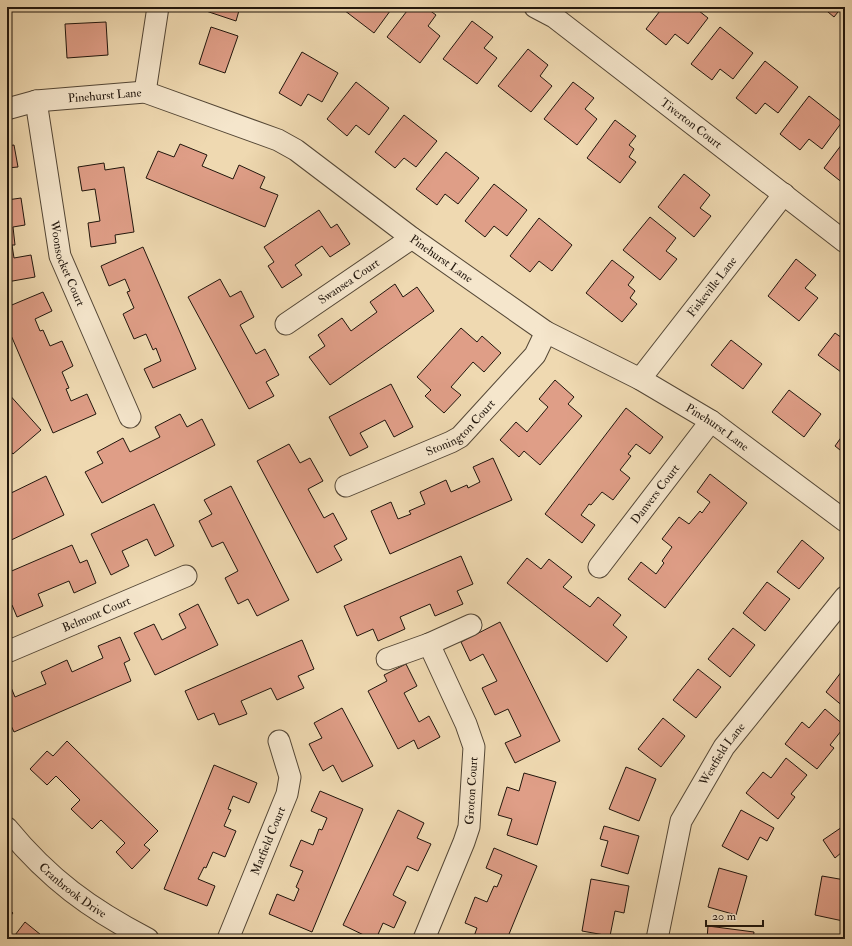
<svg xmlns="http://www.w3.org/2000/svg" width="852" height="946" font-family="'IM FELL Double Pica',serif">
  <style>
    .building { fill: #df9e87; stroke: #21160d }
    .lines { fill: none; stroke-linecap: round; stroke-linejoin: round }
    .minor-casing { stroke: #544736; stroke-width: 23 }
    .minor { stroke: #f5e6cc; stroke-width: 21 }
    .labels { text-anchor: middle; stroke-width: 3; stroke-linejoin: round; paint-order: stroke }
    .street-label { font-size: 12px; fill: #21160d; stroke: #f5e6cc }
  </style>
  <rect width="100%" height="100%" fill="#efd9b1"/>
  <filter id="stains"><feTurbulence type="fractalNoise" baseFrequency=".005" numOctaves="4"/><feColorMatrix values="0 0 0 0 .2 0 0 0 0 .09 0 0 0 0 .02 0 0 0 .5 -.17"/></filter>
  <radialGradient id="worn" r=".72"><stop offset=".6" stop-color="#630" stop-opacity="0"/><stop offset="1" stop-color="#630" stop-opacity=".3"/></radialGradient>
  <g class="building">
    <path d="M 207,7 L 240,7 L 236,21 L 206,11 Z"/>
    <path d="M 340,7 L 393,7 L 374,33 Z"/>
    <path d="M 410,7 L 425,7 L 436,15 L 428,26 L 440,36 L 420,63 L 387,37 Z"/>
    <path d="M 663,7 L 694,7 L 708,18 L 688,44 L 675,34 L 666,45 L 646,29 Z"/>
    <path d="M 822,7 L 842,7 L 834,17 Z"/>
    <path d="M 472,21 L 493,37 L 484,48 L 497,58 L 477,84 L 443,59 Z"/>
    <path d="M 106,22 L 108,55 L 67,58 L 65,24 Z"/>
    <path d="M 211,27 L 238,36 L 225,73 L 199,64 Z"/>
    <path d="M 720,27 L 753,53 L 733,79 L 720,69 L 712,80 L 691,64 Z"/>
    <path d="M 528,49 L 548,65 L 540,76 L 552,86 L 531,112 L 498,86 Z"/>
    <path d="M 302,52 L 338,73 L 322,102 L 308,94 L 301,106 L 279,93 Z"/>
    <path d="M 765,61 L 798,87 L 778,113 L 765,103 L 756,114 L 736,98 Z"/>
    <path d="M 356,82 L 389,108 L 369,135 L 356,125 L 347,136 L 327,119 Z"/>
    <path d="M 573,82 L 594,98 L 585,109 L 597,119 L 577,145 L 544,119 Z"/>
    <path d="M 809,96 L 842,122 L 822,149 L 809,139 L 800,150 L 780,134 Z"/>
    <path d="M 404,115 L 437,141 L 416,167 L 404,158 L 395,168 L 375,152 Z"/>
    <path d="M 615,120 L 636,136 L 629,145 L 634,149 L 629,157 L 636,162 L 620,183 L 587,158 Z"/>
    <path d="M 845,140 L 845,182 L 844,184 L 824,168 Z"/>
    <path d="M 180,144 L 207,155 L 202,166 L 233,179 L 239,165 L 265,177 L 260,188 L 278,195 L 265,227 L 146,178 L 158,151 L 174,157 Z"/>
    <path d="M 14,145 L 18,167 L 7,168 L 7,146 Z"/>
    <path d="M 446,152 L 479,178 L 458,204 L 445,194 L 437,205 L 416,189 Z"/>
    <path d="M 104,163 L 105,170 L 124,167 L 134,232 L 115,235 L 116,243 L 91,247 L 88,223 L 100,221 L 95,189 L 82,191 L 78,167 Z"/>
    <path d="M 684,174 L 710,195 L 700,208 L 711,216 L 694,237 L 658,207 Z"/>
    <path d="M 494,184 L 527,210 L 507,236 L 494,226 L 485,237 L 465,221 Z"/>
    <path d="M 7,197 L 7,200 L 21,198 L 25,225 L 13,227 L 15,245 L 12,245 L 14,258 L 31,255 L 35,277 L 7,282 Z"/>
    <path d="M 319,210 L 331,228 L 337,224 L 350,244 L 330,257 L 322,246 L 295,265 L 302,275 L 282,288 L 268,266 L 274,262 L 264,247 Z"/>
    <path d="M 650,217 L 676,238 L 666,251 L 677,259 L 660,280 L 623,250 Z"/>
    <path d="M 539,218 L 572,245 L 552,271 L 539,261 L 530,272 L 510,256 Z"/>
    <path d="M 143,247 L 196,369 L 153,388 L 144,369 L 161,361 L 156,348 L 153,350 L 146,334 L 134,339 L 123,314 L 134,308 L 127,292 L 130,291 L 125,279 L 109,286 L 101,266 Z"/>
    <path d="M 796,259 L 816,275 L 805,288 L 818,298 L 799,321 L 768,296 Z"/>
    <path d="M 612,260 L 634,277 L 628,285 L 635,291 L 630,298 L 637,304 L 622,322 L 586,293 Z"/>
    <path d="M 220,279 L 230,297 L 241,291 L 254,317 L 240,325 L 256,354 L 265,349 L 279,375 L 266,382 L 274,396 L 249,409 L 188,297 Z"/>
    <path d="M 395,284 L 403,297 L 417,287 L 434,311 L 330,385 L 309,357 L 325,346 L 318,335 L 342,318 L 351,331 L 377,312 L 370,302 Z"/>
    <path d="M 43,292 L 52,311 L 35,319 L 40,331 L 43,330 L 50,346 L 62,341 L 73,366 L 62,372 L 69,388 L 66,389 L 71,401 L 87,394 L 96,414 L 53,433 L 7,326 L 7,307 Z"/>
    <path d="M 461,328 L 477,342 L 482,336 L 501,353 L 484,372 L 473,362 L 451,387 L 461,395 L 444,413 L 425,396 L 431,390 L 417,377 Z"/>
    <path d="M 835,333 L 845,340 L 845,375 L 818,355 Z"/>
    <path d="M 731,340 L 762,364 L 743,389 L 711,365 Z"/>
    <path d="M 555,380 L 574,397 L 568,404 L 582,416 L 540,465 L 524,451 L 519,457 L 500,440 L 516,422 L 527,432 L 548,407 L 539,399 Z"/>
    <path d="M 391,384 L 413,427 L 394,437 L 385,420 L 360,433 L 368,447 L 350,456 L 329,417 Z"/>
    <path d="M 789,390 L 821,414 L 804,437 L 772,412 Z"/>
    <path d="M 7,392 L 41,430 L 13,454 L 7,447 Z"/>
    <path d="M 626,408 L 663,437 L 650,454 L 636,444 L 628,454 L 631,456 L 620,470 L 630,478 L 613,500 L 602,492 L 591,505 L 589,504 L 581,515 L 595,525 L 582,543 L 545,514 Z"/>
    <path d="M 180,414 L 187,427 L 202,419 L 215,445 L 102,503 L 85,472 L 103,463 L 97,452 L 123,438 L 130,452 L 160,437 L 155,427 Z"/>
    <path d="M 845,432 L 845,454 L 835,446 Z"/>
    <path d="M 289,444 L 300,463 L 310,458 L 323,481 L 308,489 L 324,518 L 333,513 L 347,539 L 334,546 L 342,560 L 317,573 L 257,461 Z"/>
    <path d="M 493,458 L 512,500 L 390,554 L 371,511 L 391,502 L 398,519 L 411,514 L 409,511 L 425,504 L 420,492 L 446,480 L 451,492 L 467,485 L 468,488 L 480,482 L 473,467 Z"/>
    <path d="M 710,474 L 747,503 L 665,608 L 628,579 L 641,562 L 656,574 L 664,563 L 662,561 L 672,547 L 662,539 L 679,517 L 689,524 L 700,511 L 702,513 L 710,502 L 697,492 Z"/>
    <path d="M 46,476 L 64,515 L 7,542 L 7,507 L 10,505 L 7,495 Z"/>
    <path d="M 231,486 L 289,600 L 257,616 L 248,599 L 238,604 L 225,578 L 238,571 L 223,542 L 212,547 L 199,521 L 212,514 L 204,500 Z"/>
    <path d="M 154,504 L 174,546 L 155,556 L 147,539 L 122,551 L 129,566 L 111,575 L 91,534 Z"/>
    <path d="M 802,540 L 824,558 L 799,589 L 777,572 Z"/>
    <path d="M 72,545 L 80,563 L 87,560 L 96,583 L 74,593 L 69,581 L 38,594 L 43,606 L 17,617 L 12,605 L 7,607 L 7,573 Z"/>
    <path d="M 461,556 L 473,584 L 457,591 L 463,604 L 435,616 L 430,604 L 400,617 L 405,629 L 378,641 L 373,629 L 357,636 L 344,606 Z"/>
    <path d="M 527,558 L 541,569 L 549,559 L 572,577 L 563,587 L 590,607 L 598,597 L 621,615 L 613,625 L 627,637 L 607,662 L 507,583 Z"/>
    <path d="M 767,582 L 790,599 L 765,631 L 743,613 Z"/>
    <path d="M 198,604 L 218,645 L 155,675 L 134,633 L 154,624 L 162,640 L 186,628 L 179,614 Z"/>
    <path d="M 500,622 L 560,741 L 515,763 L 505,743 L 521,736 L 508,709 L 495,715 L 482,688 L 497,681 L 483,654 L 470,661 L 461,642 Z"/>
    <path d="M 733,628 L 755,645 L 730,677 L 708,659 Z"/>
    <path d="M 120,637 L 130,660 L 124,663 L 131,681 L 14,732 L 7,717 L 7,686 L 10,685 L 15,697 L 46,684 L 41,672 L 67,660 L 72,672 L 103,658 L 98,646 Z"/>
    <path d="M 302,640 L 314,669 L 298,676 L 304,688 L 277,700 L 271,688 L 241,701 L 247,714 L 219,725 L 214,713 L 198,720 L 185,691 Z"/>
    <path d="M 406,664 L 417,686 L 404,693 L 419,722 L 429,716 L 440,737 L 418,749 L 414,740 L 398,749 L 368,691 L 387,681 L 384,675 Z"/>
    <path d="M 845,667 L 845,708 L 826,692 Z"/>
    <path d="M 698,669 L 721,687 L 696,718 L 673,700 Z"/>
    <path d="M 342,708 L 373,766 L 342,782 L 333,765 L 323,771 L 309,744 L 322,738 L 314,723 Z"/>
    <path d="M 825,709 L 845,726 L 830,745 L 834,748 L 817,769 L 785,744 L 802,722 L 809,728 Z"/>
    <path d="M 663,718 L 685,736 L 661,767 L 638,749 Z"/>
    <path d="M 67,741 L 158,831 L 144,845 L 150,850 L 132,869 L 116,852 L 125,843 L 101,820 L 92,829 L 71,809 L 80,800 L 56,776 L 47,785 L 30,769 L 47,751 L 53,756 Z"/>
    <path d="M 786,758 L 807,775 L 791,794 L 795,797 L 778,819 L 746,793 L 763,772 L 771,778 Z"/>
    <path d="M 214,765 L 257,783 L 249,803 L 233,796 L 228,809 L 231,810 L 224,826 L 236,831 L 225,857 L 213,852 L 206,868 L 204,867 L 198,879 L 215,886 L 207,906 L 164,889 Z"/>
    <path d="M 626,767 L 656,779 L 639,821 L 609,809 Z"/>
    <path d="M 524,773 L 556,782 L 537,845 L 507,835 L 512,819 L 498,815 L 507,787 L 519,791 Z"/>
    <path d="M 320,791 L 363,809 L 312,932 L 269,914 L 277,894 L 294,901 L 299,889 L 296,887 L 303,871 L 290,866 L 301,840 L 313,845 L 319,829 L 322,830 L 327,818 L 311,811 Z"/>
    <path d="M 398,810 L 424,823 L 417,838 L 431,844 L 418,871 L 407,866 L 393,895 L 406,902 L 394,928 L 383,923 L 376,939 L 372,939 L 343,925 Z"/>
    <path d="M 741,810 L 774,828 L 767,841 L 760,837 L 748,860 L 722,846 Z"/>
    <path d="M 845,825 L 845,856 L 842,852 L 835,858 L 823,840 Z"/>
    <path d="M 604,826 L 639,836 L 628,874 L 601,866 L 608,841 L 600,839 Z"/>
    <path d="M 494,848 L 537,866 L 507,939 L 473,939 L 477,928 L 465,923 L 475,897 L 487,902 L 494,886 L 497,887 L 502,875 L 486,868 Z"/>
    <path d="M 719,868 L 747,876 L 736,915 L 708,907 Z"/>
    <path d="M 822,876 L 845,880 L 843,921 L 815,915 Z"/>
    <path d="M 591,879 L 629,886 L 624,913 L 615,911 L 610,936 L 582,931 Z"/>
    <path d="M 7,907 L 13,913 L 7,920 Z"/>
    <path d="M 25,922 L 46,939 L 12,939 Z"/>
    <path d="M 708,926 L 754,932 L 753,939 L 707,939 Z"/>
    <path d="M 845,931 L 845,939 L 835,939 Z"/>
  </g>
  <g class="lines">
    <defs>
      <g id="minor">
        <path id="s1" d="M 535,7 L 554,17 L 845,242"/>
        <path d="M 145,92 L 158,7"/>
        <path id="s2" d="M 36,101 L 60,256 L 130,417"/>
        <path id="s3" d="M 7,109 L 36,101 L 145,92 L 278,140 L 296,150 L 412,238 L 546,332 L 640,379 L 711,421 L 845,521"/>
        <path id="s4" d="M 286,324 L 412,238"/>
        <path id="s5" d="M 640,379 L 784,194"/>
        <path id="s6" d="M 346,486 L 451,442 L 460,437 L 535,355 L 546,332"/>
        <path id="s7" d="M 599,567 L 711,421"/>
        <path id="s8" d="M 7,652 L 186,576"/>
        <path d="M 387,659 L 429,644 L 471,625"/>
        <path id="s9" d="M 7,828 C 49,879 90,909 148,939"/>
        <path id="s10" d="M 228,939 L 287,794 L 290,777 L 279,741"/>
        <path id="s11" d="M 424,939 L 464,842 L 469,827 L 474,747 L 466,724 L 429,644"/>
        <path id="s12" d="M 657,939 L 681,821 L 724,747 L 845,597"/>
      </g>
    </defs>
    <use href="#minor" class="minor-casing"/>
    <use href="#minor" class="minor"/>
  </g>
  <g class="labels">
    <g class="street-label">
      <text dy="4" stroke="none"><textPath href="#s3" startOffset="99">Pinehurst Lane</textPath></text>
      <text dy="4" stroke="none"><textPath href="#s1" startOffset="195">Tiverton Court</textPath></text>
      <text dy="4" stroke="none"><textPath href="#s3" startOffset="483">Pinehurst Lane</textPath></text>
      <text dy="4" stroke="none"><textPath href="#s2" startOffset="166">Woonsocket Court</textPath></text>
      <text dy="4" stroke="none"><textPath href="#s4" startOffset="76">Swansea Court</textPath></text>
      <text dy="4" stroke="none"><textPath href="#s5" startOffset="117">Fiskeville Lane</textPath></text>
      <text dy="4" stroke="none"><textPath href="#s6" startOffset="130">Stonington Court</textPath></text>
      <text dy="4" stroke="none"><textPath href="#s3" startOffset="807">Pinehurst Lane</textPath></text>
      <text dy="4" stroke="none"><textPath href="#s7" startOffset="92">Danvers Court</textPath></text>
      <text dy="4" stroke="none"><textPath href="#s8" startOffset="97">Belmont Court</textPath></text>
      <text dy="4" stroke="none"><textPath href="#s12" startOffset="199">Westfield Lane</textPath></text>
      <text dy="4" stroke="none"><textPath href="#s11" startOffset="157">Groton Court</textPath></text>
      <text dy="4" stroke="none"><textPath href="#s10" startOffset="106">Matfield Court</textPath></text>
      <text dy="4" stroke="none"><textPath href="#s9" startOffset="91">Cranbrook Drive</textPath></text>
    </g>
  </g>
  <rect width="852" height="946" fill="none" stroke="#efd9b1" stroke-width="24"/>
  <rect x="8" y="8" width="836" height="930" fill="none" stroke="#21160d" stroke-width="2"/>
  <rect x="12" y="12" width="828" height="922" fill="none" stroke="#21160d"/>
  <path d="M706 920v6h57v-6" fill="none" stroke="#21160d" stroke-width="2"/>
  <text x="712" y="920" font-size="12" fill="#21160d" stroke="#f5e6cc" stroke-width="3" paint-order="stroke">20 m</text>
  <rect width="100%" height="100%" filter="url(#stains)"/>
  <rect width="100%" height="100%" fill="url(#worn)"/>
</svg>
